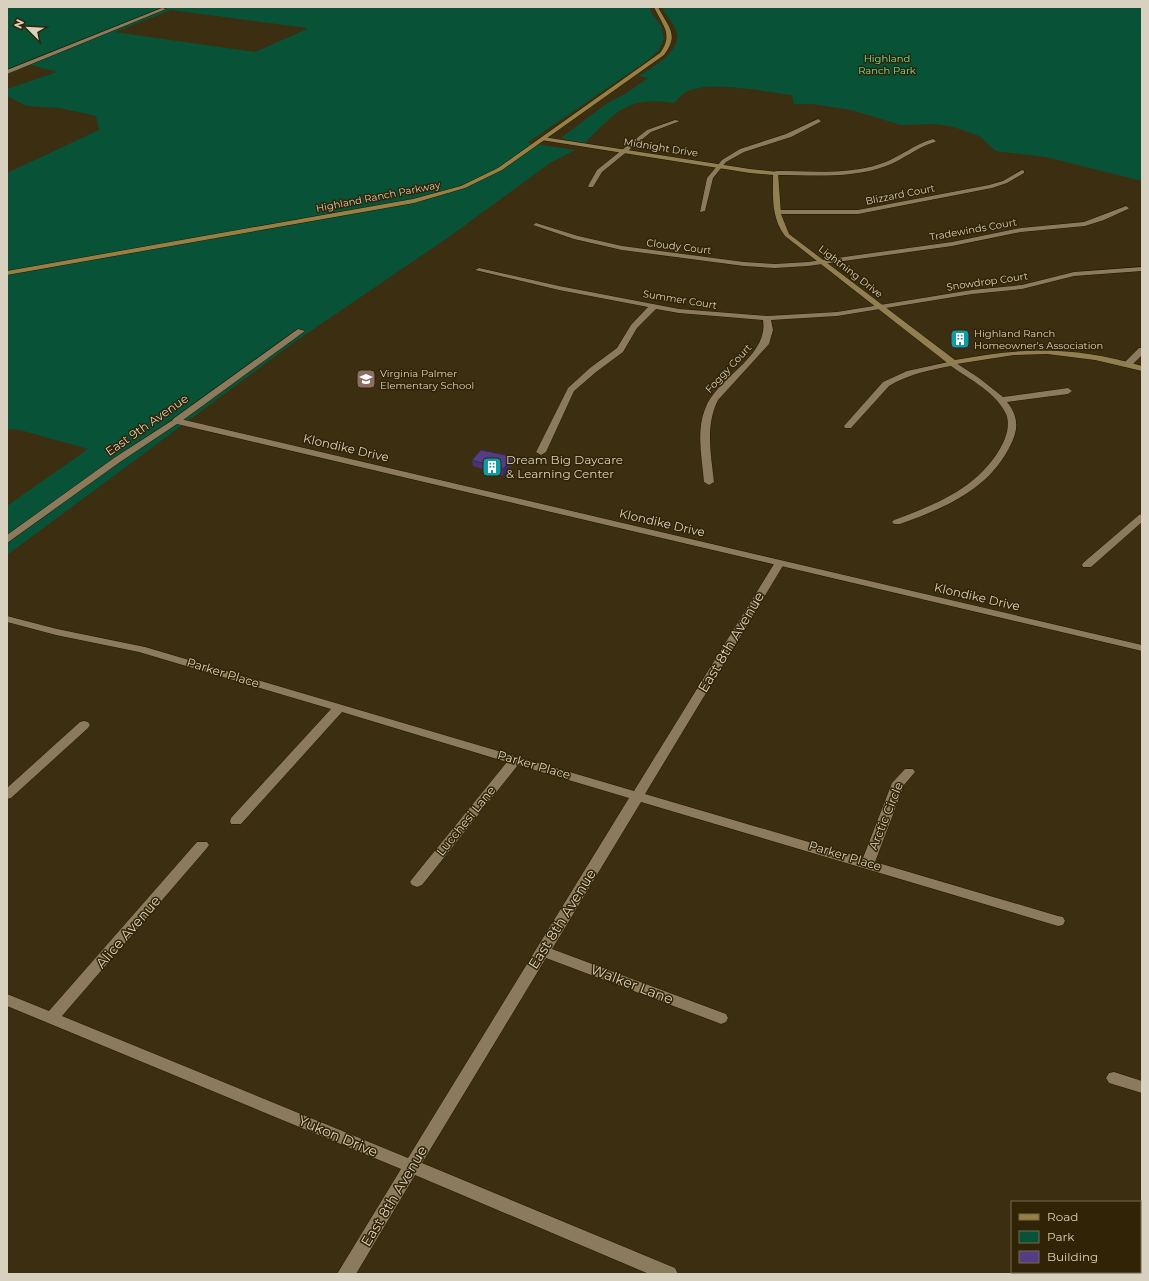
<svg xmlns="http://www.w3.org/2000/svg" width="1149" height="1281" font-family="Montserrat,sans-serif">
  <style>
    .green { fill: #085337; fill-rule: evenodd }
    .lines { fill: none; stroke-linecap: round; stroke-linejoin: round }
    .minor-casing { stroke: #231600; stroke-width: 1 }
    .tertiary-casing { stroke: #231600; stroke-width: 1 }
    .secondary-casing { stroke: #231600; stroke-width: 1 }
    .primary-casing { stroke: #231600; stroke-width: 1 }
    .minor { fill: #8b7b5c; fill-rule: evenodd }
    .tertiary { fill: #8b7b5c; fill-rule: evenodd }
    .secondary { fill: #917e51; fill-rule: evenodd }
    .primary { fill: #968046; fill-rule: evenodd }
    .wall { fill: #483471 }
    .shaded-wall { fill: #3b2b5c }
    .building { fill: #543d83; stroke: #3b2b5c }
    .labels { text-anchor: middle; stroke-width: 3; stroke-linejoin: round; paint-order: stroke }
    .far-park-label { font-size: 10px; fill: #68eaae; stroke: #312406 }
    .far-street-label { font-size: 10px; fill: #d9d1c0; stroke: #312406 }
    .far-poi-label { font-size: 10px; fill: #d9d1c0; stroke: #312406; text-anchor: start }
    .street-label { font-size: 12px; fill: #d9d1c0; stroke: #312406 }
    .poi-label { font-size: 12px; fill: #d9d1c0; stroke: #312406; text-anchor: start }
    .near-street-label { font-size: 14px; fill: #d9d1c0; stroke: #312406 }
  </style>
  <rect width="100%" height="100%" fill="#3c2e10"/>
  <g class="green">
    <path d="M 7,7 L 650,7 L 651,12 L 661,26 L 664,38 L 659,50 L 648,60 L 527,143 L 575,150 L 550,163 L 446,239 L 293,343 L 7,555 L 7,506 L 88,449 L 20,430 L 7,429 L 7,173 L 99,130 L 96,116 L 60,108 L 27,106 L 7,96 L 7,89 L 57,72 L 31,65 L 7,75 ZM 171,10 L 307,28 L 307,29 L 255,52 L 115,32 Z"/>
    <path d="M 662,7 L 1142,7 L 1142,181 L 1046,157 L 996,151 L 979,136 L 954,127 L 935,124 L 901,125 L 851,110 L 812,104 L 794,104 L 792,95 C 765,92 713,80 688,91 C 683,93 678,99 674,103 C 627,96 616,112 585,143 L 563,139 L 562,137 L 609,102 L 625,94 L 648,78 L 639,76 C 654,66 685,51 675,28 C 672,21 665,15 662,7 Z"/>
  </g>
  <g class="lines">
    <defs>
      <g id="minor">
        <path d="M 162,8 L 166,9 L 7,74 L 7,70 Z"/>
        <path d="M 818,119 L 821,121 L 820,122 L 791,137 L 744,152 L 726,162 L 713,178 L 705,211 L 700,212 L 707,178 L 722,160 L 740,149 L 786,134 Z"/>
        <path d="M 675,120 L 680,121 L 651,132 L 602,172 L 593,187 L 589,187 L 588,186 L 597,170 L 647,130 Z"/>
        <path d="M 933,139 L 936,141 L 935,142 C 917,147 903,160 886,166 C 851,179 812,175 776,175 L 773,173 L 776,171 C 810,171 847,175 880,164 C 899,158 914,144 933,139 Z"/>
        <path d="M 1022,170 L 1024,171 L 1024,173 L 1007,183 L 992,188 L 858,214 L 778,214 L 775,212 L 778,210 L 858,210 L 989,185 L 1003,181 Z"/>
        <path d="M 1126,206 L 1129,208 L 1128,209 L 1104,220 L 1085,226 L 1021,232 L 952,246 L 808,266 L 775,268 L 744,266 L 622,250 L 574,239 L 533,225 L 536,223 L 578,236 L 622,246 L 744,262 L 775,264 L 808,262 L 952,242 L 1021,228 L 1084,222 Z"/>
        <path d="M 1142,267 L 1142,271 L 1074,276 L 1022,289 L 972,294 L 837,316 L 771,320 L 773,330 L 769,344 L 718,400 C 705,426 711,454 714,482 L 709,485 L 704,482 C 702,458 696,432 705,409 C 717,377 769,357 763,320 L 679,313 L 656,309 L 637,328 L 623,352 L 596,372 L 574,391 L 546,452 L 541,455 L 536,452 L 568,388 L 590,368 L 617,348 L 631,325 L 648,307 L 559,290 L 475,270 L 479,268 L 559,286 L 679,309 L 767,316 L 837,312 L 972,290 L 1022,285 L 1074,272 Z"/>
        <path d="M 298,329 L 305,331 L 179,423 L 173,423 L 173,419 Z"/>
        <path d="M 1139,348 L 1142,348 L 1142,355 L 1130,367 L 1124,367 L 1124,363 Z"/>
        <path d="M 953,361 L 979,378 L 1003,397 L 1068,388 L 1072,391 L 1068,394 L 1007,402 C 1018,415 1019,429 1011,444 C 990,489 945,508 900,524 L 894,524 L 892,522 L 894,520 C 937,504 981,487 1003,443 C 1007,435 1010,423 1006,414 C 997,393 969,379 951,366 C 929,370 909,374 889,386 L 851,428 L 845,428 L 844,426 L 883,382 L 907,371 Z"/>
        <path d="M 1142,514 L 1142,522 L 1091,567 L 1083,567 L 1082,565 L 1083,563 L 1139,515 Z"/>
        <path d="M 779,561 L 784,564 L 645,794 L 863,858 L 892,783 L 905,769 L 913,769 L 915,772 L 904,785 L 875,862 L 1058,916 L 1063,917 L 1065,921 L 1063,925 L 1058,926 L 641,802 L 552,949 L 726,1014 L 728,1018 L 726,1022 L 721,1024 L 716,1022 L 546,958 L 422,1163 L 675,1268 L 678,1274 L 649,1274 L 415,1175 L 356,1274 L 337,1274 L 401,1169 L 7,1006 L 7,994 L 49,1011 L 197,842 L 207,842 L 209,845 L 207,848 L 62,1016 L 408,1158 L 629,798 L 518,765 L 422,885 L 417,887 L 412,885 L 410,882 L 412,879 L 507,762 L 342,712 L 241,824 L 231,824 L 230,821 L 231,818 L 331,709 L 139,652 L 56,635 L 7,622 L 7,616 L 57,629 L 145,647 L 634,791 L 774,564 Z"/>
        <path d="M 84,721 L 88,722 L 90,725 L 88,728 L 11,798 L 7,799 L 7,788 L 80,722 Z"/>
        <path d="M 1114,1072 L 1142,1081 L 1142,1093 L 1109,1083 L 1106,1078 L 1109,1073 Z"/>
      </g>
      <path id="tertiary" d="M 176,418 L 1142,645 L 1142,651 L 177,424 L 120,462 L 7,543 L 7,535 L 114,458 Z"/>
      <path id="secondary" d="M 543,137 L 750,169 L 778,172 L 781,214 L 789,234 L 955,360 C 1024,347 1074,346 1142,366 L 1142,371 L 1095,360 L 1047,354 L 1014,355 L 950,365 L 785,236 C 771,217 773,197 773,175 L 750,173 L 541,140 L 541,138 Z"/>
      <path id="primary" d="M 654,7 L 658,7 C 668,27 680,34 664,55 L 502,170 L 465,188 L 414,203 L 7,275 L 7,271 L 413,199 L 461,186 L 498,168 L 660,53 C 674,34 662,25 654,7 Z"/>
    </defs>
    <use href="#minor" class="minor-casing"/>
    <use href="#tertiary" class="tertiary-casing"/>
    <use href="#secondary" class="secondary-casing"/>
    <use href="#primary" class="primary-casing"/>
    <use href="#minor" class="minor"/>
    <use href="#tertiary" class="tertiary"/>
    <use href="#secondary" class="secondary"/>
    <use href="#primary" class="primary"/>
  </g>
  <path class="wall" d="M 514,457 L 514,464 L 503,476 L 473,466 L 472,460 Z"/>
  <path class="shaded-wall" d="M 514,457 L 514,464 L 503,476 L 503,469 Z"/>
  <path class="building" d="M 481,450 L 514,457 L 503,469 L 472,460 Z"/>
  <defs>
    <symbol id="building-square" viewBox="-11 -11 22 22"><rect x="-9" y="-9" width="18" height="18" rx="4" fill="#0f9aa8" stroke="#312406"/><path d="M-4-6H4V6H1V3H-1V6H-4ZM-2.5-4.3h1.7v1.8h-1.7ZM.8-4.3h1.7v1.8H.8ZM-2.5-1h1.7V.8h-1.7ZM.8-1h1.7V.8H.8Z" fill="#fff"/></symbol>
    <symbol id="school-square" viewBox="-11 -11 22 22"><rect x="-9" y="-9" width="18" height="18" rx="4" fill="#8d6e63" stroke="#312406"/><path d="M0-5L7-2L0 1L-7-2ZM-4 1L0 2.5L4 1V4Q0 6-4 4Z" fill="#fff"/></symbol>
  </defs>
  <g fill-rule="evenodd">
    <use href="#building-square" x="949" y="328" width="22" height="22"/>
    <use href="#school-square" x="355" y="368" width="22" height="22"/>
    <use href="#building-square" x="481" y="456" width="22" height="22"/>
  </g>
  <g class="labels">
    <g class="far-park-label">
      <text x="887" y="62">Highland<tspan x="887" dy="12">Ranch Park</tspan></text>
    </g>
    <g class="far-street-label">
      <text transform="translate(661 147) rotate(9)" y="4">Midnight Drive</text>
      <text transform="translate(900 194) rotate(-11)" y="4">Blizzard Court</text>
      <text transform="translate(378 196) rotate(-11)" y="4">Highland Ranch Parkway</text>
      <text transform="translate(973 229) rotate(-10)" y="4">Tradewinds Court</text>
      <text transform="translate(679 246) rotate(7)" y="4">Cloudy Court</text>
      <text transform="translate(851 271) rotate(38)" y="4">Lightning Drive</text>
      <text transform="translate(987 281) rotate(-8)" y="4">Snowdrop Court</text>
      <text transform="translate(680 299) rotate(9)" y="4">Summer Court</text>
      <text transform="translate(728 368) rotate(-47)" y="4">Foggy Court</text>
    </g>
    <g class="far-poi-label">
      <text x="974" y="337">Highland Ranch<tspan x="974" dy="12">Homeowner's Association</tspan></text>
      <text x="380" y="377">Virginia Palmer<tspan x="380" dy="12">Elementary School</tspan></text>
    </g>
    <g class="street-label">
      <text transform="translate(147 425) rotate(-35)" y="4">East 9th Avenue</text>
      <text transform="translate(346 448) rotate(13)" y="4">Klondike Drive</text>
      <text transform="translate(662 523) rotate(13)" y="4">Klondike Drive</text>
      <text transform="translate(977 597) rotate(13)" y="4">Klondike Drive</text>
      <text transform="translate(223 673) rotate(17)" y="4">Parker Place</text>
      <text transform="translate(534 765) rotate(16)" y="4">Parker Place</text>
      <text transform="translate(886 816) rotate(-68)" y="4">Arctic Circle</text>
      <text transform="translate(466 821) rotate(-51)" y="4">Lucchesi Lane</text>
      <text transform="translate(845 856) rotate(17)" y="4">Parker Place</text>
    </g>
    <g class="poi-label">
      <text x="506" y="464">Dream Big Daycare<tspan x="506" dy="14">&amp; Learning Center</tspan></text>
    </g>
    <g class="near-street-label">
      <text transform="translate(731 642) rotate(-59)" y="5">East 8th Avenue</text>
      <text transform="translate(562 919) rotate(-58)" y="5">East 8th Avenue</text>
      <text transform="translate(128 932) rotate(-49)" y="5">Alice Avenue</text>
      <text transform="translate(632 984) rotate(21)" y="5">Walker Lane</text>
      <text transform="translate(338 1136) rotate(23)" y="5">Yukon Drive</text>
      <text transform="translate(394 1196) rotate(-59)" y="5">East 8th Avenue</text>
    </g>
  </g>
  <rect width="1149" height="1281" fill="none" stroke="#d9d1c0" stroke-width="16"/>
  <rect x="1011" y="1201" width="130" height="72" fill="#312406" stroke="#746950"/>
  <rect x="1019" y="1214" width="20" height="6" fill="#968046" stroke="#746950"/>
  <text x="1047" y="1221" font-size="12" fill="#d9d1c0">Road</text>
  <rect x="1019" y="1231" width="20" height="12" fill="#085337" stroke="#746950"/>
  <text x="1047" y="1241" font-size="12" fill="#d9d1c0">Park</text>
  <rect x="1019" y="1251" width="20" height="12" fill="#543d83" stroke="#746950"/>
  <text x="1047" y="1261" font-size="12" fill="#d9d1c0">Building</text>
  <g transform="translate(28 28) rotate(294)" stroke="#312406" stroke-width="3" paint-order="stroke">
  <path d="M0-3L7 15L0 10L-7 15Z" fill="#d9d1c0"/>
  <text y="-6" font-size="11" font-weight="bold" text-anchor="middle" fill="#d9d1c0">N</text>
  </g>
</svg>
